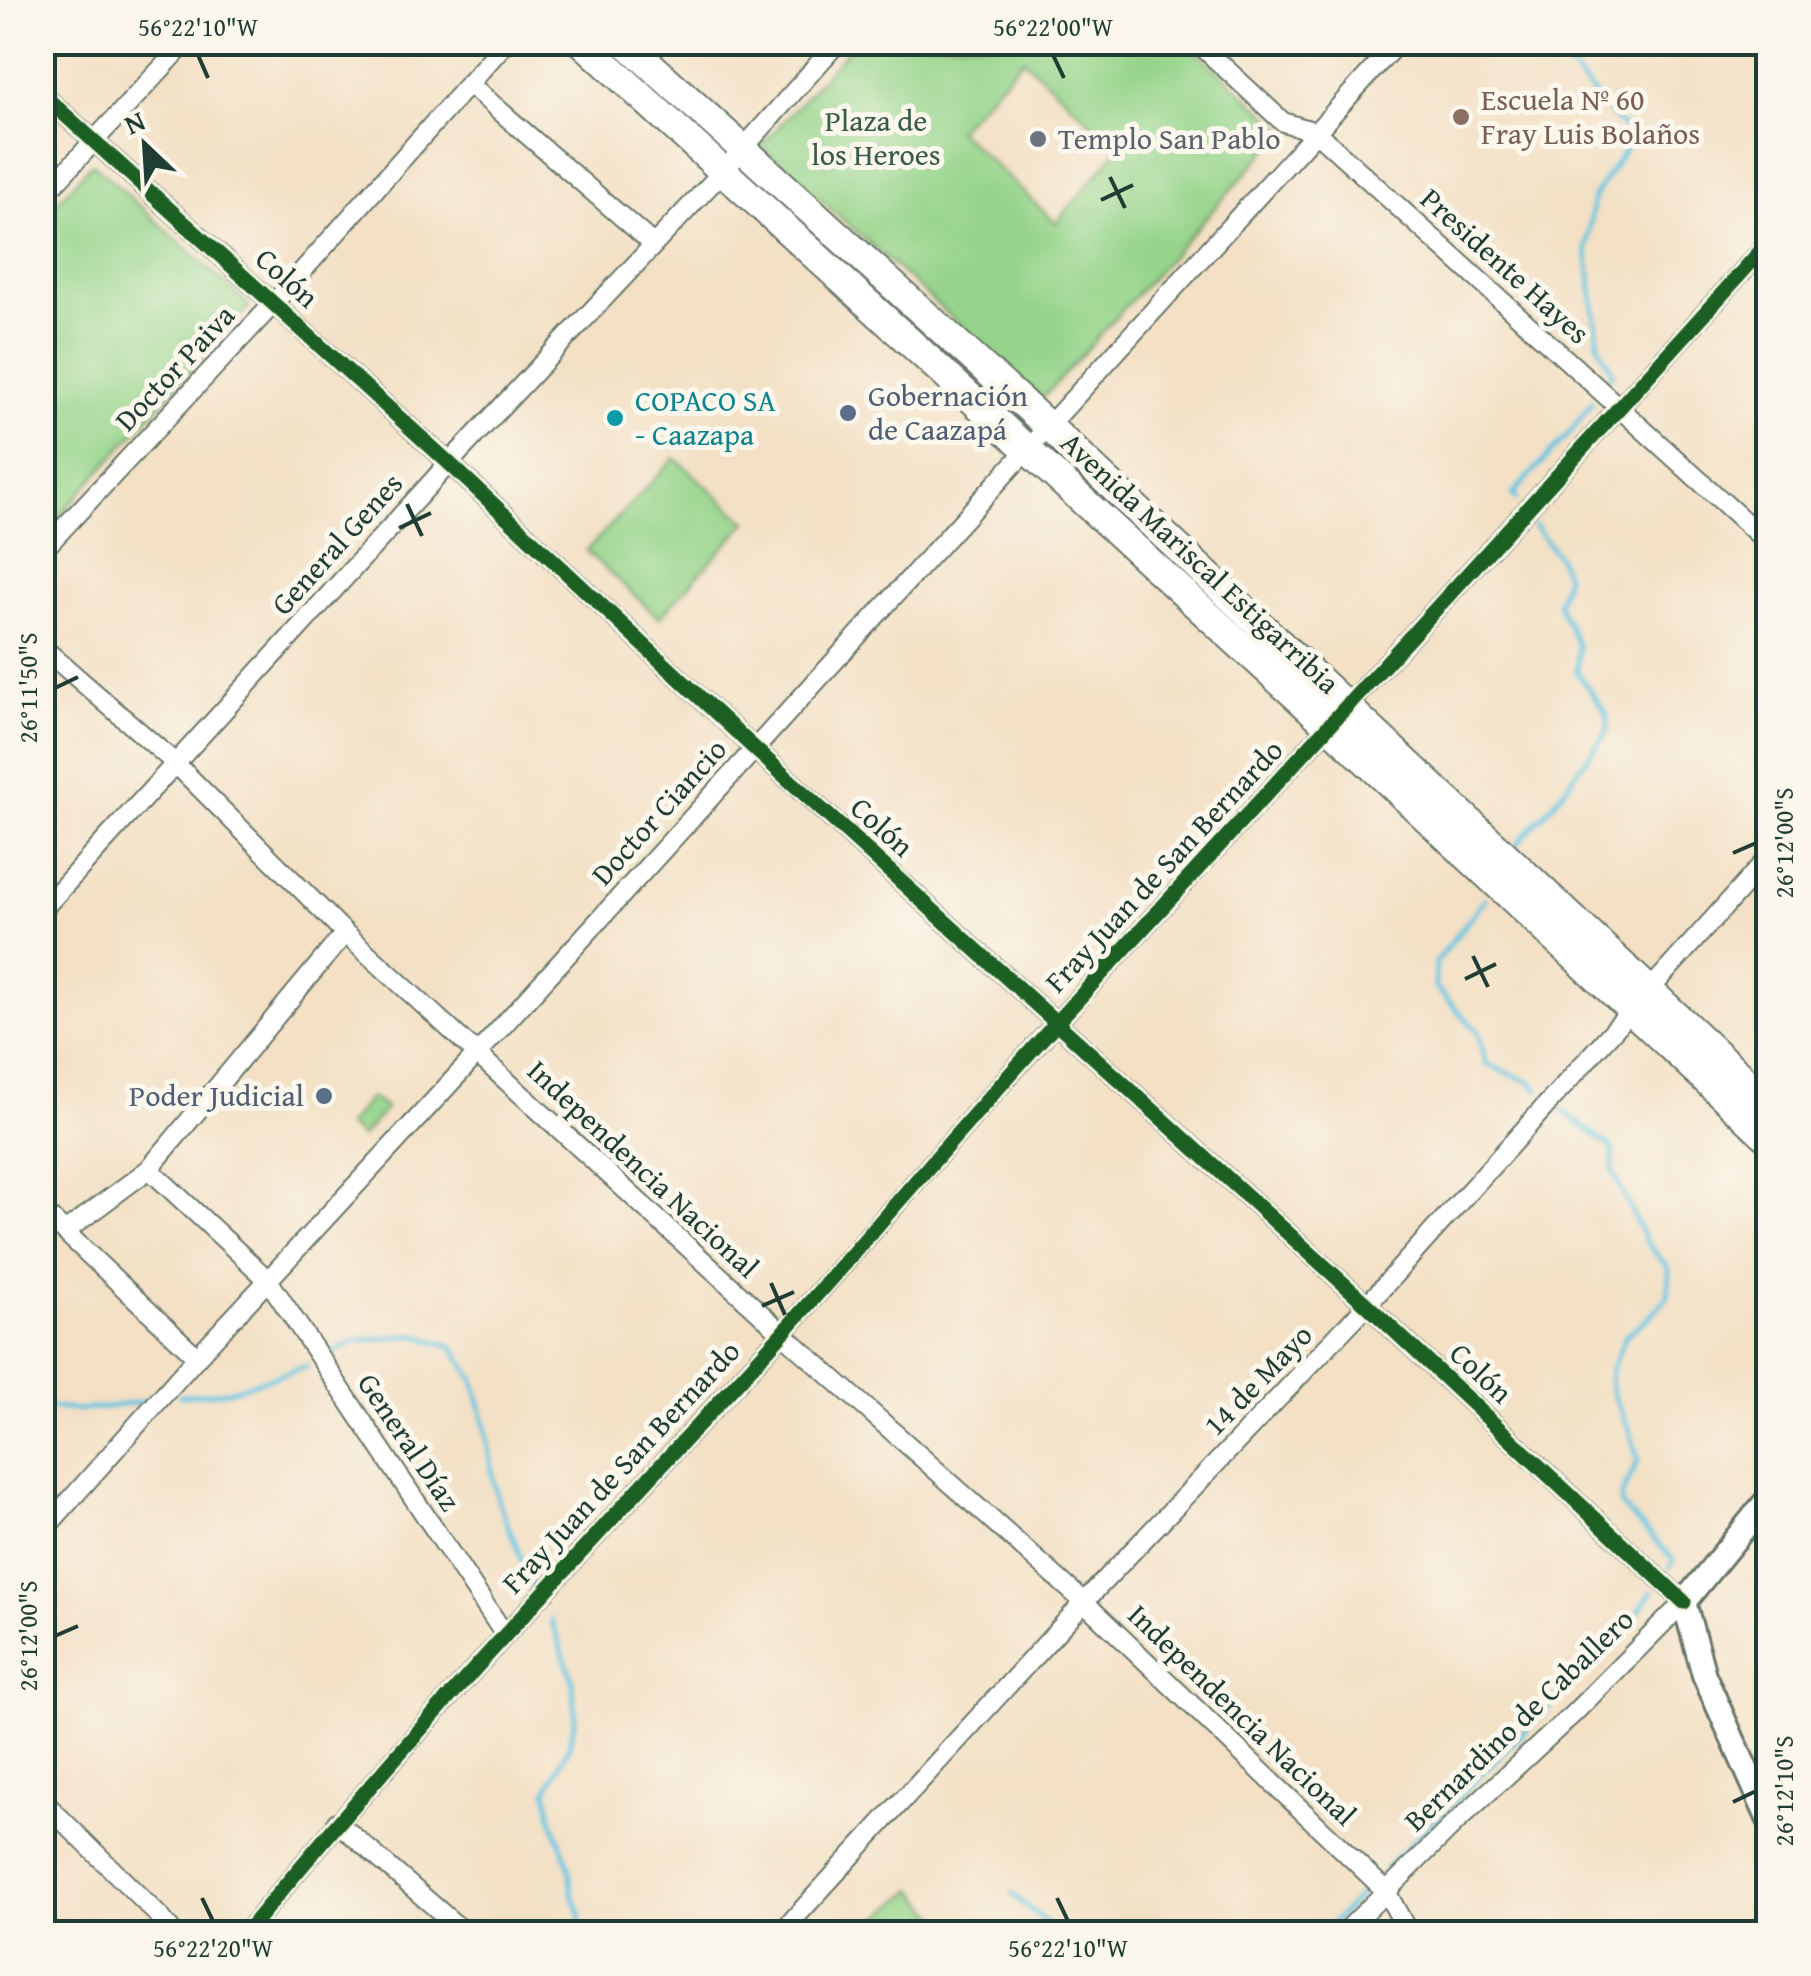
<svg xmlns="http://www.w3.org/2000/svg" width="1811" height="1976" font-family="'Gentium Book Plus',serif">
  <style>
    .green { fill: #95d48a; stroke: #5a885f; stroke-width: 2.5; fill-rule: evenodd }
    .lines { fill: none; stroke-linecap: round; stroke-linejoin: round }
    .stream { stroke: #63c5e1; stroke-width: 5 }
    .minor-casing { stroke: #697667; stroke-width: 22 }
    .tertiary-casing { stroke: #697667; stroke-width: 28 }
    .secondary-casing { stroke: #697667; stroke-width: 32 }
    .minor { stroke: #fff; stroke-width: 18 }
    .tertiary { stroke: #fff; stroke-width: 22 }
    .secondary { stroke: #fff; stroke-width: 28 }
    .cycleway-casing { stroke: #fbf7ec; stroke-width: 21 }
    .cycleway { stroke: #1b5e20; stroke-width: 15 }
    .ticks { fill: none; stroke: #1f3d34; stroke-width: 4 }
    .education-dot { fill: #8d6e63; stroke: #fbf7ec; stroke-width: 4 }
    .worship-dot { fill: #6b7280; stroke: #fbf7ec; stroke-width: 4 }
    .service-dot { fill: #5c6f8a; stroke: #fbf7ec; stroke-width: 4 }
    .culture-dot { fill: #0f9aa8; stroke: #fbf7ec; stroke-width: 4 }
    .labels { text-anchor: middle; stroke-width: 10; stroke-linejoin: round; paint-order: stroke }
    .education-label { font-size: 30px; fill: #785e54; stroke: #fbf7ec; text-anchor: start }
    .park-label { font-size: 30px; fill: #375b45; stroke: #fbf7ec }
    .worship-label { font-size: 30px; fill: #5b616d; stroke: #fbf7ec; text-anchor: start }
    .street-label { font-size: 30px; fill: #1f3d34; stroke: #fbf7ec }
    .service-label { font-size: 30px; fill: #4e5e75; stroke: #fbf7ec; text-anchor: start }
    .culture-label { font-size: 30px; fill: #0d838f; stroke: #fbf7ec; text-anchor: start }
    .neatline { fill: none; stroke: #1f3d34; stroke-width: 4 }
    .ticks-label { font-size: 25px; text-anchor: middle; fill: #1f3d34 }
  </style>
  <rect width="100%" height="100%" fill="#fbf7ec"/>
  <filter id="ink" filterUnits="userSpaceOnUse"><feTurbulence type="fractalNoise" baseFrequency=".01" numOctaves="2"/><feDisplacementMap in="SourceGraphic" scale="20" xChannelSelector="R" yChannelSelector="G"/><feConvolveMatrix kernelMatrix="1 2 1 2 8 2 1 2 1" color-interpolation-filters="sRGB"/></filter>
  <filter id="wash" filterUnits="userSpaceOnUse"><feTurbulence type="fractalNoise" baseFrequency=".0048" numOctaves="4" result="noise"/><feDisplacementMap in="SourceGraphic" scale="40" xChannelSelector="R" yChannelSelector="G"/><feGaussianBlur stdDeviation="2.25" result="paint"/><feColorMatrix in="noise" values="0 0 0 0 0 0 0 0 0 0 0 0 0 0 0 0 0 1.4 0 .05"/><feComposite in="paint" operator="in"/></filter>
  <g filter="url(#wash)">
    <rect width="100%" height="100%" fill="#f3e0c5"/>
    <g class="green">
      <path d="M 855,42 L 1187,43 L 1285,130 L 1042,399 L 761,146 ZM 1023,59 L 1119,148 L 1056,223 L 957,130 Z"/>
      <path d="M 92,163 L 250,306 L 53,523 L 42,513 L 43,218 Z"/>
      <path d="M 675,458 L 747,522 L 659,618 L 586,551 Z"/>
      <path d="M 371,1097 L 386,1109 L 361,1137 L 347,1125 Z"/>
      <path d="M 914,1889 L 952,1933 L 860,1933 Z"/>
    </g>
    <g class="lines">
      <g class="stream">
        <path d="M 1548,42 L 1626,131 L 1630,142 L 1594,196 L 1587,249 L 1599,347 L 1613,372 L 1610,377"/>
        <path d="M 1516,499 L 1513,494 L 1572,430 L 1592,402"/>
        <path d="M 1516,845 L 1555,802 L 1608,730 L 1607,714 L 1577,672 L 1578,646 L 1558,604 L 1566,575 L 1559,558 L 1534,525"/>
        <path d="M 1485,899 L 1436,962 L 1435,987 L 1478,1031 L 1486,1064 L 1530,1082 L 1538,1089"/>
        <path d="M 1561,1110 L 1612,1148 L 1613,1172 L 1646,1242 L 1669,1269 L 1668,1297 L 1647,1319 L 1626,1335 L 1611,1370 L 1610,1383 L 1614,1397 L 1630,1430 L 1638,1461 L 1622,1494 L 1621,1505 L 1674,1560 L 1670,1567"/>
        <path d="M 334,1352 L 356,1341 L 415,1335 L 453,1347 L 474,1380 L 486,1427 L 493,1476 L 499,1503 L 533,1588"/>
        <path d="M 180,1396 L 229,1391 L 307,1366"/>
        <path d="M 42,1403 C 70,1418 122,1404 152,1400"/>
        <path d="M 551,1620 L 573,1681 L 575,1719 L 569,1746 L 547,1791 L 551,1816 L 569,1867 L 572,1893 L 580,1913 L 581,1934"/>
        <path d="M 1385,1869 L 1623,1634 L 1652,1592"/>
        <path d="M 1012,1894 L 1059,1934"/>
        <path d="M 1321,1934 L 1364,1891"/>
      </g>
    </g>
  </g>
  <g filter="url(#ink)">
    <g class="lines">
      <defs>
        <g id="minor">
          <path d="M 1197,42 L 1283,122 L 1316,132 L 1768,543"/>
          <path d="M 469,84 L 653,244"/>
          <path d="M 42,94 L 449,463 L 754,748 L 1367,1305 L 1684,1602 L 1574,1713 L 1453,1825 L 1343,1934"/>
          <path d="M 42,197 L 186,42"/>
          <path d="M 42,551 L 274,303 L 506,42"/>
          <path d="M 42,647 L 175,763 L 345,933 L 782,1333 L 1084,1602 L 1386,1891 L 1409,1934"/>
          <path d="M 42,910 L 449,463 L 724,170 L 838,42"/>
          <path d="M 149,1169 L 268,1280 L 505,1635"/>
          <path d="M 42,1210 L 197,1357"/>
          <path d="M 66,1231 L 149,1169 L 345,933"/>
          <path d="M 42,1532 L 197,1357 L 477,1054 L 1398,42"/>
          <path d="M 42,1800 L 161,1918 L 174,1934"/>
          <path d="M 337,1822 L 466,1934"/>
          <path d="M 245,1934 C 415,1727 599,1534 779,1337 C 873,1232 964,1124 1059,1020 C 1296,761 1534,504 1768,243"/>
          <path d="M 780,1934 L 1084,1602 L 1367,1305 L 1768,858"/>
          <path d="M 1762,1934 L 1768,1931"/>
        </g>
        <path id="tertiary" d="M 1768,1499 L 1684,1602 L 1704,1675 L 1768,1818"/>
        <g id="secondary">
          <path d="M 582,42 L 1330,727 L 1768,1138"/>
          <path d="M 625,42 L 1048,426 L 1768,1102"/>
        </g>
      </defs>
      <use href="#minor" class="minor-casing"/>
      <use href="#tertiary" class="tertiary-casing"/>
      <use href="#secondary" class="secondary-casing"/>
      <use href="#minor" class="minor"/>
      <use href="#tertiary" class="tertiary"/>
      <use href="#secondary" class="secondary"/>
      <defs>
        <g id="cycleway">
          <path d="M 42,94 L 449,463 L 754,748 L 1367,1305 L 1684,1602"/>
          <path d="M 245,1934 C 415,1727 599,1534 779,1337 C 873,1232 964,1124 1059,1020 C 1296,761 1534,504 1768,243"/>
        </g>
      </defs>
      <use href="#cycleway" class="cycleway-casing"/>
      <use href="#cycleway" class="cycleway"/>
    </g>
  </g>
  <path class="ticks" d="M 198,55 L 208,78M 1053,55 L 1064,78M 1110,177 L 1125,208M 1101,200 L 1133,185M 407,504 L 422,536M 399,528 L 431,513M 55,688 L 78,677M 1733,853 L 1756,843M 1473,956 L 1488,987M 1465,979 L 1496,964M 771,1283 L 785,1315M 762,1306 L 794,1292M 55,1636 L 78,1626M 1733,1802 L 1756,1791M 202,1898 L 213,1921M 1057,1898 L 1068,1921"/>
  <circle class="education-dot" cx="1461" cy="117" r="10"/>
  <circle class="worship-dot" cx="1038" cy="139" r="10"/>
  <g class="service-dot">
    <circle cx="848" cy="413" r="10"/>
    <circle cx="324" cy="1096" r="10"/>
  </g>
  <circle class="culture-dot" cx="615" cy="418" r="10"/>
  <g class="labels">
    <g class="education-label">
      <text x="1481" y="110">Escuela Nº 60<tspan x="1481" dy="34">Fray Luis Bolaños</tspan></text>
    </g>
    <g class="park-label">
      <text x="876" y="131">Plaza de<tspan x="876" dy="34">los Heroes</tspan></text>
    </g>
    <g class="worship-label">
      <text x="1058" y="149">Templo San Pablo</text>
    </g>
    <g class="street-label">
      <text transform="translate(1505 266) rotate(42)" y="10">Presidente Hayes</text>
      <text transform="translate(287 278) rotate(42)" y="10">Colón</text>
      <text transform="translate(175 368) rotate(-47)" y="10">Doctor Paiva</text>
      <text transform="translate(337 544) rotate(-48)" y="10">General Genes</text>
      <text transform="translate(1200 563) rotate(43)" y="10">Avenida Mariscal Estigarribia</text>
      <text transform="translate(659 812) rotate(-48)" y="10">Doctor Ciancio</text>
      <text transform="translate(882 827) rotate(42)" y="10">Colón</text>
      <text transform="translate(1164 866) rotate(-47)" y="10">Fray Juan de San Bernardo</text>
      <text transform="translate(643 1169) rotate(43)" y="10">Independencia Nacional</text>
      <text transform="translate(1481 1373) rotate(43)" y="10">Colón</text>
      <text transform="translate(1258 1380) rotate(-46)" y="10">14 de Mayo</text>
      <text transform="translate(409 1442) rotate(56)" y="10">General Díaz</text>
      <text transform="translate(621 1467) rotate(-47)" y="10">Fray Juan de San Bernardo</text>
      <text transform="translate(1242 1715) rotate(44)" y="10">Independencia Nacional</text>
      <text transform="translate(1519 1720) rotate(-44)" y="10">Bernardino de Caballero</text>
    </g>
    <g class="service-label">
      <text x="868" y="406">Gobernación<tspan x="868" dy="34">de Caazapá</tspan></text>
      <text x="304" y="1106" text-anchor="end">Poder Judicial</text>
    </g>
    <g class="culture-label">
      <text x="635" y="411">COPACO SA<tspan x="635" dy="34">- Caazapa</tspan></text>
    </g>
  </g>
  <rect width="1811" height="1976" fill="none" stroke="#fbf7ec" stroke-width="110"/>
  <g transform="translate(145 145) rotate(335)" stroke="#fbf7ec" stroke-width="8" paint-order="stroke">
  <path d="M0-8L18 38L0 25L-18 38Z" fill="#1f3d34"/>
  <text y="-15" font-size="28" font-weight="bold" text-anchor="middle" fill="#1f3d34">N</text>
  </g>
  <rect x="55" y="55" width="1701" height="1866" class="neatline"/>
  <g class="ticks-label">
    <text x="198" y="36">56°22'10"W</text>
    <text x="1053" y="36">56°22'00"W</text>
    <text transform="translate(28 688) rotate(-90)" y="9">26°11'50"S</text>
    <text transform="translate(1784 843) rotate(-90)" y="9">26°12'00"S</text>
    <text transform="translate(28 1636) rotate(-90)" y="9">26°12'00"S</text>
    <text transform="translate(1784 1791) rotate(-90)" y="9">26°12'10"S</text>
    <text x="213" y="1957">56°22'20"W</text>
    <text x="1068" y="1957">56°22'10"W</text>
  </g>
</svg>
